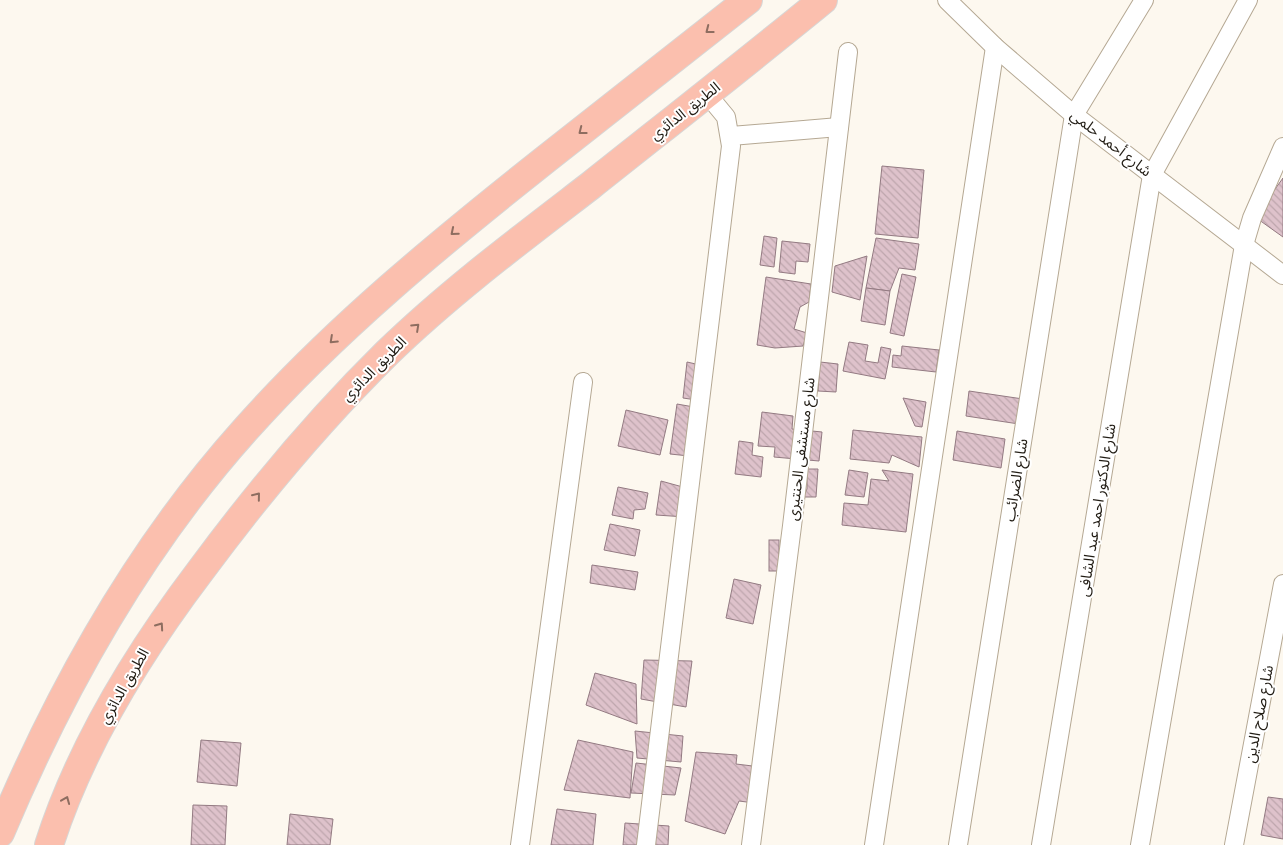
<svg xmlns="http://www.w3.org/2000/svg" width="1283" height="845" font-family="'Roboto Condensed','Noto Sans Arabic',sans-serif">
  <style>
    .building { fill: url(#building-back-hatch); stroke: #937a82 }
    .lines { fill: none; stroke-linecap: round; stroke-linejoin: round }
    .street-casing { stroke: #b5a893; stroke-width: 20 }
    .highway-casing { stroke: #d7d6d5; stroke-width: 30 }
    .street { stroke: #fff; stroke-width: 18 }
    .highway { stroke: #fbbfae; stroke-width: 28 }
    .oneway { stroke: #8e6d60 }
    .labels { text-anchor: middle; stroke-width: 4; stroke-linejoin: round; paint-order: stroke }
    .street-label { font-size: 15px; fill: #201b13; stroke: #fff }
  </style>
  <defs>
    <pattern id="building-back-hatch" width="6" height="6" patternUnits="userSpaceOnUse" patternTransform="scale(1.25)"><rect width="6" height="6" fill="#dec2cb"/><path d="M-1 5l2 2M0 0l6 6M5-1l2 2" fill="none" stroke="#bea6ad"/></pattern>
  </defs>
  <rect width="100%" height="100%" fill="#fdf8ef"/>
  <g class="building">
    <path d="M 882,166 L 924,170 L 918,238 L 875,234 Z"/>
    <path d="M 1283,178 L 1283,237 L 1255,217 Z"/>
    <path d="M 764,236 L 777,238 L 774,267 L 760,265 Z"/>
    <path d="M 876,238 L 919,244 L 915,270 L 899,268 L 890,291 L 866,288 Z"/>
    <path d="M 782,241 L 810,244 L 808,262 L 796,261 L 795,274 L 779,272 Z"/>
    <path d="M 867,256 L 860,300 L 832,292 L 835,266 Z"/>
    <path d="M 902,274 L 916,277 L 904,336 L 890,333 Z"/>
    <path d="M 766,277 L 811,284 L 809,302 L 800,307 L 794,329 L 807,333 L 803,346 L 775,348 L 757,345 Z"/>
    <path d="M 866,288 L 890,291 L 885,325 L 861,321 Z"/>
    <path d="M 849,342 L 868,345 L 865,361 L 878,363 L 881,347 L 891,349 L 885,379 L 843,371 Z"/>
    <path d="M 902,346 L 939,350 L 936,372 L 892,367 L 893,355 L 901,356 Z"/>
    <path d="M 687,362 L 709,367 L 703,401 L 683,398 Z"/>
    <path d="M 820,362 L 838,364 L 836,392 L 818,391 Z"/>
    <path d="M 969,391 L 1023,399 L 1019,424 L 966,416 Z"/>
    <path d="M 903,398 L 926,402 L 922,427 L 915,426 Z"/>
    <path d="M 677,404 L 705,409 L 699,457 L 670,454 Z"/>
    <path d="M 626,410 L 668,420 L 660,455 L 618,446 Z"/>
    <path d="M 762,412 L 793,416 L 792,429 L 822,432 L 819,461 L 774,457 L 775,447 L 758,446 Z"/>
    <path d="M 853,430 L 922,437 L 919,467 L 892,455 L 889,463 L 850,459 Z"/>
    <path d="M 957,431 L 1005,439 L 1001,468 L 953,460 Z"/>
    <path d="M 739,441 L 753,443 L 752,455 L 763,457 L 761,477 L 735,474 Z"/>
    <path d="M 807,469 L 818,469 L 816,497 L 803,497 L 807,489 Z"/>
    <path d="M 849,470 L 868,473 L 864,497 L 845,495 Z"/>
    <path d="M 882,470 L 913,474 L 906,532 L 842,525 L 844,503 L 868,505 L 871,479 L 889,481 Z"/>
    <path d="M 661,481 L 690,489 L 686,517 L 656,515 Z"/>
    <path d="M 618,487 L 648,493 L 645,509 L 634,510 L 633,519 L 612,515 Z"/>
    <path d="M 610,524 L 640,530 L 635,556 L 604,550 Z"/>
    <rect x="769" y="540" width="10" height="31"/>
    <path d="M 592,565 L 638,572 L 635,590 L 590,583 Z"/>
    <path d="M 734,579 L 761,585 L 753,624 L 726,618 Z"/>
    <path d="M 644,660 L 692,661 L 686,707 L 641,699 Z"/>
    <path d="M 595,673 L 636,684 L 637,724 L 586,705 Z"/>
    <path d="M 635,731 L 683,736 L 681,762 L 637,758 Z"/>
    <path d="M 201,740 L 241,743 L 237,786 L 197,782 Z"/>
    <path d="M 578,740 L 633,752 L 630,798 L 564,790 Z"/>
    <path d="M 696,752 L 737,755 L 736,764 L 769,768 L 762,804 L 739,801 L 725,834 L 685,821 Z"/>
    <path d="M 636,763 L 681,768 L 675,795 L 631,793 Z"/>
    <path d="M 1268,797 L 1283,799 L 1283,839 L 1261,835 Z"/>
    <path d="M 193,805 L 227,806 L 225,845 L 191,845 Z"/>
    <path d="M 557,809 L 596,814 L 593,845 L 551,845 Z"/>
    <path d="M 290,814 L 333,819 L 330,845 L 287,845 Z"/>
    <path d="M 625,823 L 669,826 L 668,845 L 623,845 Z"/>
  </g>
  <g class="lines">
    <defs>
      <g id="street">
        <path d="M 947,0 L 995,47 L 1074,115 L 1283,275"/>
        <path d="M 731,136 L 839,127"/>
        <path d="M 520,845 L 583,382"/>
        <path d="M 646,845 L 731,146 L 726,117 L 707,94"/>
        <path d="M 751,845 L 792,526 L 848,52"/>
        <path d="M 874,845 L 995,47"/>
        <path d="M 958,845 L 1074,115 L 1144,0"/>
        <path d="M 1041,845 L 1152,175 L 1248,0"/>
        <path d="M 1140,845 L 1244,245 L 1252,218 L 1283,147"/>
        <path d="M 1234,845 L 1283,584"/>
      </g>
      <g id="highway">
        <path d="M 0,833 C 60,690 141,546 245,430 C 335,329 440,243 546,159 C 613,106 680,53 748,0"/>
        <path d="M 49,845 C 81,745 138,653 201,570 C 258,493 319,420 387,353 C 450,292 521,239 590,186 C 668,124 746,63 823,0"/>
      </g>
    </defs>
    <use href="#street" class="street-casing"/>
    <use href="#highway" class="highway-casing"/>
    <use href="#street" class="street"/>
    <use href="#highway" class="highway"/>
  </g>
  <defs><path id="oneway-chevron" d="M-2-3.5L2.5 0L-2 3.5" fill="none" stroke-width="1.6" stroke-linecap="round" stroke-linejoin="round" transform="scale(1.25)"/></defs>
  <g class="oneway">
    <use href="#oneway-chevron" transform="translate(709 30) rotate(142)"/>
    <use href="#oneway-chevron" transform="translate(582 131) rotate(142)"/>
    <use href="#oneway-chevron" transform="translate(454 232) rotate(140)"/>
    <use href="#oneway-chevron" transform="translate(416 327) rotate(-43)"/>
    <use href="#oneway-chevron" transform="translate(333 340) rotate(137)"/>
    <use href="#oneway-chevron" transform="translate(257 496) rotate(-51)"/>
    <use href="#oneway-chevron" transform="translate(160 626) rotate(-55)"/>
    <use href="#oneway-chevron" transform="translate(66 800) rotate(-68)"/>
  </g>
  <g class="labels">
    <g class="street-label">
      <text transform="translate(685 111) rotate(-38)" y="5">الطريق الدائري</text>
      <text transform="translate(1111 143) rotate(38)" y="5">شارع أحمد حلمي</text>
      <text transform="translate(374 369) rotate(-45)" y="5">الطريق الدائري</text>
      <text transform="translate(801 449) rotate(-83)" y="5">شارع مستشفى الحنتيرى</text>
      <text transform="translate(1016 480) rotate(-81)" y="5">شارع الضرائب</text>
      <text transform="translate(1097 510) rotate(-81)" y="5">شارع الدكتور احمد عبد الشافى</text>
      <text transform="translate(124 686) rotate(-60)" y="5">الطريق الدائري</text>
      <text transform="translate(1259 714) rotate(-79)" y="5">شارع صلاح الدين</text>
    </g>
  </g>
</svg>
